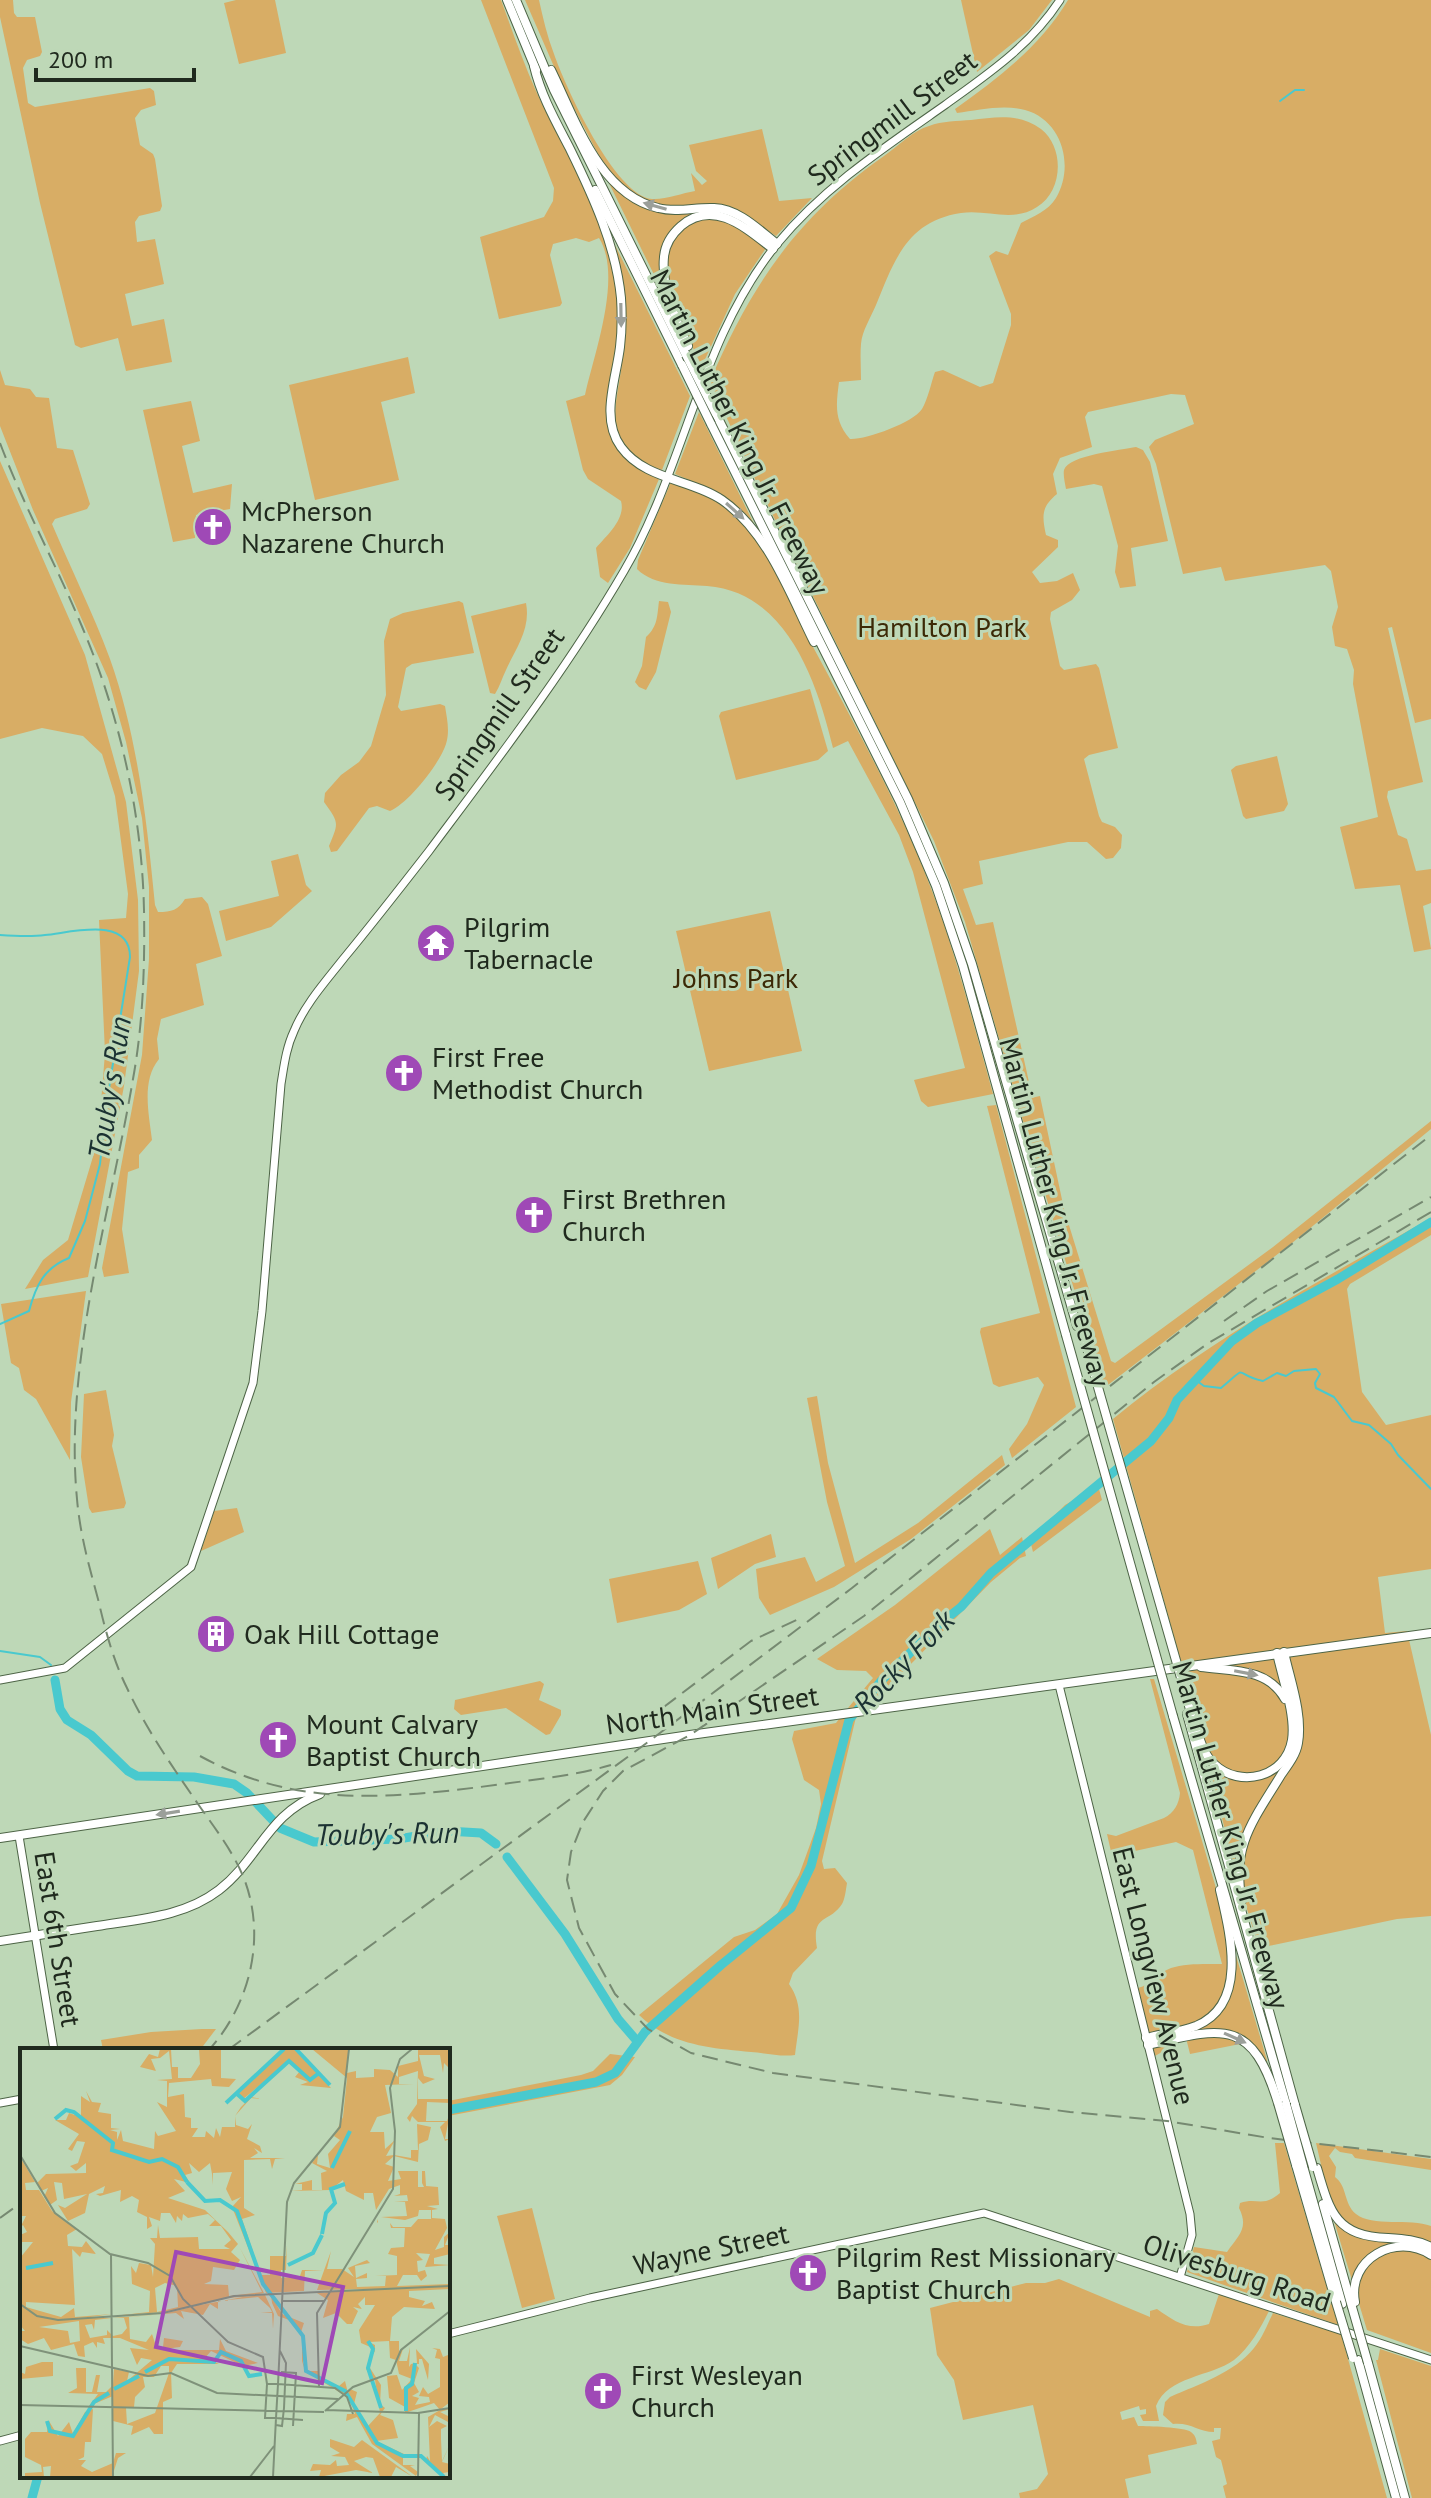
<svg xmlns="http://www.w3.org/2000/svg" width="1431" height="2498" font-family="'PT Sans',sans-serif">
  <style>
    .green { fill: #d8ad65 }
    .lines { fill: none; stroke-linecap: round; stroke-linejoin: round }
    .stream { stroke: #49c9ce; stroke-width: 2 }
    .river { stroke: #49c9ce; stroke-width: 9 }
    .major-casing { stroke: #4d6446; stroke-width: 9 }
    .highway-casing { stroke: #4d6446; stroke-width: 10 }
    .major { stroke: #fff; stroke-width: 7 }
    .highway { stroke: #fff; stroke-width: 8 }
    .rail { stroke: #768971; stroke-width: 2; stroke-dasharray: 16 8; stroke-linecap: butt }
    .highway-bridge-casing { stroke: #4d6446; stroke-width: 10; stroke-linecap: butt }
    .highway-bridge { stroke: #fff; stroke-width: 8 }
    .oneway { fill: #9b9f9a }
    .labels { text-anchor: middle; stroke-width: 6; stroke-linejoin: round; paint-order: stroke }
    .street-label { font-size: 28px; fill: #202a1e; stroke: #bed8b7 }
    .poi-label { font-size: 28px; fill: #202a1e; stroke: #bed8b7; text-anchor: start }
    .park-label { font-size: 28px; fill: #3c2906; stroke: #bed8b7 }
    .water-label { font-size: 30px; font-style: italic; fill: #1b3132; stroke: #bed8b7 }
    .inset-river { fill: none; stroke: #49c9ce; stroke-width: 4 }
    .inset-road { fill: none; stroke: #7f927a; stroke-width: 2 }
    .view { fill: #9f49b6; fill-opacity: 0.15; stroke: #9f49b6; stroke-width: 4 }
    .inset-edge { fill: none; stroke: #202a1e; stroke-width: 4 }
  </style>
  <rect width="100%" height="100%" fill="#bed8b7"/>
  <g class="green">
    <path d="M 0,0 L 13,0 L 14,13 L 17,17 L 35,17 L 42,52 L 40,56 L 27,60 L 23,68 L 28,103 L 35,107 L 150,88 L 154,91 L 156,105 L 141,110 L 135,118 L 140,145 L 153,154 L 155,159 L 162,206 L 160,211 L 139,216 L 135,222 L 137,242 L 155,239 L 164,284 L 125,294 L 132,326 L 164,319 L 172,362 L 126,371 L 118,338 L 81,348 L 75,345 L 40,203 L 0,17 Z"/>
    <path d="M 236,0 L 275,0 L 286,53 L 239,64 L 224,3 Z"/>
    <path d="M 481,0 L 501,0 C 512,30 523,62 536,91 C 564,151 606,217 616,283 C 619,303 619,324 617,344 C 614,381 594,425 623,456 C 633,466 647,472 659,479 L 630,548 L 608,583 L 600,577 L 596,548 C 607,535 626,519 621,501 L 588,479 L 583,470 L 566,401 L 585,395 C 594,354 623,276 599,238 L 589,242 L 576,238 L 553,244 L 550,255 L 562,303 L 560,306 L 499,319 L 480,237 L 544,217 L 553,201 L 554,188 Z"/>
    <path d="M 525,0 L 539,0 C 543,18 547,36 554,54 C 565,86 615,196 652,199 C 665,200 682,193 695,191 L 691,173 L 702,185 L 707,181 L 696,171 L 689,145 L 762,129 L 779,201 L 812,198 L 776,236 L 735,209 L 716,204 L 686,208 L 660,206 L 638,197 L 617,181 L 598,154 L 562,85 Z"/>
    <path d="M 961,0 L 1052,0 L 1029,30 L 977,72 Z"/>
    <path d="M 1068,0 L 1431,0 L 1431,719 L 1415,723 L 1392,627 L 1388,628 L 1423,782 L 1388,791 L 1387,797 L 1398,835 L 1407,839 L 1416,871 L 1431,869 L 1431,903 L 1423,906 L 1431,949 L 1414,952 L 1400,885 L 1355,889 L 1340,827 L 1378,817 L 1353,684 L 1354,670 L 1347,649 L 1335,646 L 1332,627 L 1338,607 L 1331,571 L 1325,565 L 1225,581 L 1221,567 L 1183,574 L 1156,464 L 1149,447 L 1155,440 L 1194,424 L 1185,395 L 1171,394 L 1088,412 L 1085,417 L 1092,447 L 1060,458 L 1053,474 L 1057,494 C 1041,507 1042,516 1046,535 L 1058,540 L 1058,547 L 1032,572 L 1040,583 L 1057,581 L 1073,573 L 1080,590 L 1072,600 L 1051,612 L 1050,619 L 1060,666 L 1064,670 L 1096,664 L 1099,668 L 1118,748 L 1089,755 L 1084,759 L 1099,816 L 1102,822 L 1115,827 L 1122,835 L 1121,848 L 1113,858 L 1106,859 L 1087,842 L 1068,842 L 979,861 L 983,884 L 963,889 L 976,925 L 993,922 L 1029,1082 L 1027,1088 L 1014,1090 L 965,922 L 934,841 L 751,471 L 710,381 C 752,284 797,217 884,156 C 898,146 914,130 929,126 C 942,121 958,121 971,120 C 996,117 1019,113 1041,129 C 1065,148 1063,191 1037,207 C 1013,223 987,209 961,213 C 907,221 894,261 876,305 C 871,317 862,331 861,344 C 860,356 861,368 861,380 L 839,382 C 836,405 834,421 850,439 C 865,440 913,423 922,409 C 928,399 931,383 935,372 L 943,370 L 980,387 L 993,383 L 1011,325 L 1011,314 L 989,256 L 996,251 L 1008,255 L 1021,223 C 1034,216 1048,211 1056,198 C 1075,166 1062,120 1025,110 C 1004,104 978,110 957,113 L 955,109 C 998,78 1040,47 1068,0 Z"/>
    <path d="M 607,179 C 632,205 659,217 695,212 L 666,238 L 666,299 Z"/>
    <path d="M 708,218 C 732,218 748,234 766,248 L 735,294 L 702,366 C 681,324 633,234 708,218 Z"/>
    <path d="M 611,237 L 690,396 L 662,470 C 587,445 625,395 623,341 C 622,306 615,271 611,237 Z"/>
    <path d="M 408,357 L 415,393 L 381,402 L 399,480 L 315,500 L 289,385 Z"/>
    <path d="M 0,370 L 5,385 L 30,389 L 36,397 L 49,398 L 57,448 L 73,450 L 90,504 L 87,509 L 55,519 L 52,524 C 71,569 93,613 110,659 C 138,738 147,823 155,905 L 158,912 C 172,912 178,910 185,899 L 202,897 L 208,904 L 222,956 L 196,964 L 204,1005 L 161,1019 L 157,1039 L 159,1059 C 141,1081 149,1114 152,1140 L 139,1155 L 139,1168 L 128,1172 L 122,1229 L 129,1273 L 104,1277 L 102,1268 L 142,1055 L 149,959 L 149,887 L 142,818 L 126,742 L 108,678 L 33,510 L 0,426 Z"/>
    <path d="M 191,401 L 200,441 L 182,446 L 193,493 L 232,484 L 230,509 L 196,515 L 195,538 L 173,542 L 143,410 Z"/>
    <path d="M 699,412 L 755,526 L 754,527 L 708,488 L 675,474 Z"/>
    <path d="M 1136,447 L 1143,450 L 1150,462 L 1168,541 L 1131,548 L 1136,586 L 1120,588 L 1115,572 L 1118,546 L 1102,486 L 1094,484 L 1066,489 C 1065,483 1063,475 1064,470 C 1069,455 1121,450 1136,447 Z"/>
    <path d="M 0,461 L 85,655 L 126,802 L 138,900 L 139,971 L 124,1086 L 88,1277 L 25,1289 L 43,1260 L 68,1240 L 98,1140 L 105,1053 L 99,920 L 126,918 L 128,894 L 115,796 L 102,754 L 83,736 L 42,728 L 0,739 Z"/>
    <path d="M 671,482 C 697,490 719,500 739,520 C 771,551 792,606 812,645 C 855,725 900,806 932,891 C 957,957 974,1026 993,1094 L 928,1107 L 921,1101 L 914,1080 L 965,1068 L 913,872 L 899,835 L 848,741 L 833,748 C 817,682 787,592 707,586 C 684,584 655,587 637,569 L 638,560 Z"/>
    <path d="M 459,601 L 463,603 L 474,653 L 412,664 L 406,668 L 398,707 L 401,711 L 440,704 L 445,706 C 447,719 450,731 446,744 C 440,763 409,803 390,811 L 377,806 L 369,808 L 337,851 L 331,852 L 329,846 C 339,822 339,823 324,802 L 325,793 L 341,775 L 359,762 L 371,746 L 386,695 L 384,641 L 390,619 L 403,613 Z"/>
    <path d="M 659,601 L 668,602 L 671,612 L 656,672 L 646,690 L 639,687 L 635,682 L 642,666 L 646,637 C 658,626 657,616 659,601 Z"/>
    <path d="M 526,603 C 531,629 516,648 506,670 C 502,678 500,686 495,694 L 490,693 L 471,616 Z"/>
    <path d="M 810,689 L 828,751 L 818,760 L 736,780 L 719,716 L 721,712 Z"/>
    <path d="M 1277,756 L 1288,804 L 1284,811 L 1246,819 L 1243,816 L 1231,770 L 1236,766 Z"/>
    <path d="M 298,854 L 306,885 L 312,891 L 271,927 L 226,941 L 219,911 L 279,896 L 271,861 Z"/>
    <path d="M 770,911 L 802,1051 L 709,1071 L 676,931 Z"/>
    <path d="M 1040,1096 L 1064,1209 L 1111,1361 L 1115,1363 L 1273,1247 L 1431,1121 L 1431,1129 L 1292,1243 L 1104,1388 L 1017,1101 Z"/>
    <path d="M 996,1105 L 1076,1407 L 1012,1458 L 1009,1449 L 1027,1424 L 1044,1385 L 1038,1377 L 999,1387 L 993,1384 L 980,1332 L 981,1328 L 1040,1313 L 987,1106 Z"/>
    <path d="M 1431,1218 L 1431,1235 L 1350,1284 L 1347,1289 L 1362,1392 L 1386,1425 L 1431,1415 L 1431,1569 L 1378,1577 L 1385,1633 L 1407,1631 L 1431,1735 L 1431,1916 L 1397,1919 L 1259,1948 L 1235,1870 L 1199,1726 L 1113,1419 C 1210,1339 1321,1280 1431,1218 Z"/>
    <path d="M 86,1291 L 71,1402 L 70,1460 L 36,1399 L 24,1390 L 19,1368 L 11,1363 L 1,1304 Z"/>
    <path d="M 106,1390 L 114,1435 L 112,1446 L 126,1503 L 124,1508 L 92,1513 L 89,1508 L 81,1457 L 84,1394 Z"/>
    <path d="M 817,1396 L 828,1463 L 855,1563 L 918,1523 L 1002,1455 L 1005,1465 L 911,1539 L 834,1587 L 770,1615 L 759,1598 L 756,1569 L 805,1557 L 816,1582 L 845,1566 L 827,1502 L 807,1398 Z"/>
    <path d="M 1093,1489 L 1099,1489 L 1102,1500 L 1033,1552 L 1029,1536 L 1041,1529 L 1065,1505 Z"/>
    <path d="M 237,1508 L 244,1532 L 201,1551 L 214,1511 Z"/>
    <path d="M 990,1529 L 1000,1555 L 1022,1537 L 1026,1556 L 1020,1558 L 991,1582 L 870,1706 L 848,1708 L 873,1678 L 866,1671 L 837,1670 L 817,1659 L 895,1605 Z"/>
    <path d="M 771,1534 L 776,1557 L 755,1564 L 718,1589 L 711,1558 Z"/>
    <path d="M 698,1561 L 707,1594 L 679,1610 L 617,1623 L 609,1579 Z"/>
    <path d="M 1150,1679 L 1154,1679 L 1267,2060 L 1267,2077 L 1256,2057 L 1240,2044 L 1190,2054 L 1186,2038 L 1155,2056 L 1138,1988 C 1151,1985 1157,1973 1171,1968 C 1185,1963 1207,1964 1222,1964 L 1193,1850 L 1176,1842 L 1112,1856 L 1107,1834 L 1116,1836 L 1164,1818 C 1174,1813 1179,1804 1180,1793 Z"/>
    <path d="M 540,1681 L 544,1684 L 539,1700 L 561,1710 L 561,1715 L 550,1734 L 546,1735 L 506,1708 L 461,1715 L 454,1709 L 455,1700 Z"/>
    <path d="M 856,1717 L 822,1861 L 824,1869 L 835,1868 L 847,1883 C 846,1889 845,1899 842,1904 C 829,1924 811,1913 817,1948 L 793,1973 L 789,1984 C 805,2007 798,2028 795,2055 C 781,2057 765,2053 751,2052 C 709,2048 670,2045 639,2015 L 734,1937 L 755,1930 L 777,1914 L 799,1875 L 816,1828 L 821,1804 L 819,1790 L 804,1780 L 792,1739 L 794,1731 L 836,1723 L 839,1719 Z"/>
    <path d="M 202,2029 L 216,2029 L 200,2050 L 103,2050 L 101,2040 L 151,2032 Z"/>
    <path d="M 610,2054 L 635,2057 L 622,2075 L 610,2085 L 448,2116 L 448,2101 L 581,2075 L 593,2071 Z"/>
    <path d="M 1275,2143 L 1284,2143 L 1338,2325 L 1187,2272 L 1194,2247 L 1227,2252 C 1239,2235 1249,2228 1239,2208 L 1240,2203 C 1257,2197 1263,2208 1280,2193 Z"/>
    <path d="M 1316,2143 L 1431,2159 L 1431,2170 L 1355,2158 L 1352,2154 L 1340,2152 L 1335,2148 L 1329,2156 L 1336,2167 L 1335,2177 C 1348,2187 1343,2203 1356,2214 C 1372,2227 1410,2218 1431,2226 L 1431,2353 L 1367,2330 L 1334,2221 Z"/>
    <path d="M 532,2208 L 555,2299 L 522,2308 L 497,2216 Z"/>
    <path d="M 1059,2279 L 1150,2317 L 1150,2311 L 1157,2309 C 1174,2321 1188,2331 1209,2324 L 1219,2294 L 1269,2311 C 1260,2329 1250,2347 1234,2360 C 1210,2377 1168,2376 1156,2406 L 1159,2421 L 1143,2421 L 1140,2415 L 1146,2414 L 1146,2409 L 1140,2410 L 1139,2406 L 1120,2412 L 1122,2420 L 1134,2417 L 1138,2426 C 1148,2426 1184,2427 1191,2432 C 1196,2436 1196,2439 1197,2444 L 1148,2455 L 1151,2473 L 1125,2479 L 1129,2498 L 1020,2498 L 1019,2493 L 1037,2489 L 1048,2474 L 1033,2405 L 963,2420 L 954,2380 L 937,2355 L 930,2308 L 1026,2283 L 1045,2283 Z"/>
    <path d="M 1273,2313 L 1341,2334 L 1387,2498 L 1226,2498 L 1223,2486 L 1227,2484 L 1221,2460 L 1216,2457 L 1212,2441 L 1220,2439 L 1221,2428 L 1214,2428 L 1214,2432 C 1199,2432 1190,2422 1173,2424 L 1163,2415 L 1165,2402 L 1170,2397 C 1199,2384 1234,2373 1254,2348 C 1263,2337 1267,2325 1273,2313 Z"/>
    <path d="M 1380,2349 L 1431,2366 L 1431,2498 L 1412,2498 L 1376,2360 L 1378,2360 Z"/>
  </g>
  <g class="lines">
    <g class="stream">
      <path d="M 1280,101 L 1295,90 L 1304,90"/>
      <path d="M 0,935 C 15,936 30,937 45,935 C 70,933 130,915 130,957 L 106,1107 L 100,1164 L 85,1221 L 69,1258 C 44,1268 36,1285 29,1311 L 0,1324"/>
      <path d="M 1197,1381 L 1204,1386 L 1221,1388 C 1251,1363 1231,1374 1263,1381 L 1277,1373 L 1286,1376 L 1294,1371 L 1316,1369 L 1320,1374 L 1315,1383 L 1316,1388 L 1334,1397 L 1352,1421 L 1369,1425 L 1391,1444 L 1398,1455 L 1431,1489"/>
      <path d="M 0,1651 L 40,1657 L 51,1665"/>
    </g>
    <g class="river">
      <path d="M 55,1680 L 60,1709 L 67,1720 L 91,1735 L 128,1771 L 137,1776 L 194,1777 L 234,1784 L 247,1793 L 280,1828 L 314,1842 L 398,1839 L 447,1831 L 481,1833 L 496,1844"/>
      <path d="M 507,1857 L 565,1934 L 618,2019 L 637,2041"/>
      <path d="M 448,2110 L 596,2082 L 615,2073 L 645,2032 L 721,1965 L 791,1908 L 811,1866 L 849,1720 L 881,1681 L 942,1622 L 961,1607 L 991,1573 L 1151,1441 L 1169,1418 L 1177,1400 L 1232,1341 L 1257,1323 L 1338,1279 L 1431,1222"/>
      <path d="M 32,2498 L 38,2476"/>
    </g>
    <defs>
      <g id="major">
        <path d="M 0,1680 L 65,1668 L 191,1567 L 253,1383 L 262,1311 L 281,1084 C 284,1066 286,1048 294,1031 C 305,1004 326,981 344,958 C 373,923 401,887 429,851 C 497,760 567,669 624,571 C 685,467 700,339 777,244 C 824,187 885,147 945,105 C 988,74 1030,46 1060,0"/>
        <path d="M 1059,1685 L 1190,2214 L 1192,2235 L 1180,2277"/>
        <path d="M 19,1836 L 54,2050"/>
        <path d="M 0,2103 L 22,2099"/>
        <path d="M 448,2334 L 590,2298 L 984,2213 L 1431,2360"/>
        <path d="M 0,2441 L 22,2435"/>
      </g>
      <g id="highway">
        <path d="M 507,0 L 536,70"/>
        <path d="M 516,0 L 554,90 L 686,355"/>
        <path d="M 534,66 C 541,96 556,122 570,149 C 593,196 616,246 621,298 C 622,314 622,331 620,347 C 616,380 600,418 621,447 C 645,480 691,479 722,500 C 768,532 790,594 814,642"/>
        <path d="M 551,70 C 575,119 599,194 658,208 C 677,213 695,207 714,208 C 739,209 759,230 777,244"/>
        <path d="M 595,190 L 682,365"/>
        <path d="M 688,346 C 676,320 661,287 664,257 C 665,245 672,234 681,226 C 714,198 747,229 773,249"/>
        <path d="M 716,414 L 908,799 L 944,883 L 972,964 L 1077,1326"/>
        <path d="M 711,424 L 900,802 L 936,886 L 963,966 L 1066,1335"/>
        <path d="M 1201,1667 C 1232,1671 1268,1668 1285,1699"/>
        <path d="M 1187,1714 L 1295,2105"/>
        <path d="M 1173,1716 L 1286,2104"/>
        <path d="M 1197,1731 C 1201,1743 1205,1756 1214,1764 C 1240,1789 1286,1777 1292,1740 C 1296,1715 1282,1677 1277,1653"/>
        <path d="M 0,1838 L 690,1735 L 1431,1633"/>
        <path d="M 1242,1900 C 1230,1847 1255,1818 1281,1775 C 1288,1765 1296,1755 1298,1743 C 1303,1714 1290,1680 1284,1652"/>
        <path d="M 0,1941 C 32,1936 65,1931 97,1926 C 139,1919 184,1917 219,1890 C 259,1859 268,1813 320,1794"/>
        <path d="M 1146,2038 C 1162,2034 1180,2032 1196,2026 C 1249,2004 1230,1933 1220,1890"/>
        <path d="M 1148,2045 C 1224,2027 1252,2018 1278,2103"/>
        <path d="M 1296,2165 L 1336,2302"/>
        <path d="M 1303,2166 L 1342,2304"/>
        <path d="M 1317,2168 C 1330,2213 1336,2236 1388,2238 C 1404,2239 1417,2240 1431,2247"/>
        <path d="M 1323,2204 L 1352,2307"/>
        <path d="M 1355,2302 C 1347,2259 1396,2232 1431,2255"/>
        <path d="M 1358,2360 L 1396,2498"/>
        <path d="M 1368,2363 L 1405,2498"/>
      </g>
    </defs>
    <use href="#major" class="major-casing"/>
    <use href="#highway" class="highway-casing"/>
    <use href="#major" class="major"/>
    <use href="#highway" class="highway"/>
    <g class="rail">
      <path d="M 0,443 C 24,507 57,566 83,629 C 120,717 142,814 144,910 C 145,966 143,1024 133,1079 C 110,1214 64,1363 77,1499 C 80,1534 89,1566 98,1599 C 105,1629 113,1660 127,1688 C 146,1729 172,1766 198,1804 C 214,1827 232,1850 243,1876 C 267,1935 251,2003 209,2050"/>
      <path d="M 1431,1212 L 1207,1344 L 1154,1382 L 864,1616 L 690,1735 L 623,1771 L 603,1791 L 583,1822 L 571,1852 L 567,1880 L 579,1928 L 615,1994 L 648,2029 L 691,2053 L 773,2073 L 1070,2112 L 1167,2121 L 1269,2138 L 1431,2157"/>
      <path d="M 1224,1321 L 1267,1291 L 1431,1197"/>
      <path d="M 644,1722 L 751,1641 L 803,1617"/>
      <path d="M 200,1756 C 299,1810 397,1798 503,1784 C 539,1779 577,1775 611,1765"/>
      <path d="M 228,2050 L 648,1742 L 852,1588 L 1431,1135"/>
      <path d="M 0,2218 L 22,2202"/>
    </g>
    <defs>
      <g id="highway-bridge">
        <path d="M 686,355 L 716,414"/>
        <path d="M 682,365 L 711,424"/>
        <path d="M 1080,1324 L 1191,1713"/>
        <path d="M 1066,1335 L 1173,1716"/>
        <path d="M 1278,2103 L 1296,2165"/>
        <path d="M 1286,2104 L 1303,2166"/>
        <path d="M 1295,2105 L 1313,2167"/>
        <path d="M 1336,2302 L 1353,2358"/>
        <path d="M 1352,2307 L 1368,2363"/>
      </g>
    </defs>
    <use href="#highway-bridge" class="highway-bridge-casing"/>
    <use href="#highway-bridge" class="highway-bridge"/>
  </g>
  <defs><path id="oneway-solid" d="M-6-.8H1V-3.2L6.5 0L1 3.2V.8H-6Z" transform="scale(2)"/></defs>
  <g class="oneway">
    <use href="#oneway-solid" transform="translate(655 206) rotate(-164)"/>
    <use href="#oneway-solid" transform="translate(621 315) rotate(89)"/>
    <use href="#oneway-solid" transform="translate(735 511) rotate(42)"/>
    <use href="#oneway-solid" transform="translate(1246 1673) rotate(11)"/>
    <use href="#oneway-solid" transform="translate(168 1813) rotate(171)"/>
    <use href="#oneway-solid" transform="translate(1235 2038) rotate(24)"/>
  </g>
  <defs>
    <symbol id="church-disc" viewBox="-11 -11 22 22"><circle r="9.5" fill="#9f49b6" stroke="#bed8b7"/><path d="M-1.2-6h2.4v3.5h3.3v2.4h-3.3V6h-2.4V-.1h-3.3v-2.4h3.3Z" fill="#fff"/></symbol>
    <symbol id="temple-disc" viewBox="-11 -11 22 22"><circle r="9.5" fill="#9f49b6" stroke="#bed8b7"/><path d="M0-6L5-2H3V0L6.5 2.5H4V6H1.5V3h-3V6H-4V2.5H-6.5L-3 0V-2H-5Z" fill="#fff"/></symbol>
    <symbol id="building-disc" viewBox="-11 -11 22 22"><circle r="9.5" fill="#9f49b6" stroke="#bed8b7"/><path d="M-4-6H4V6H1V3H-1V6H-4ZM-2.5-4.3h1.7v1.8h-1.7ZM.8-4.3h1.7v1.8H.8ZM-2.5-1h1.7V.8h-1.7ZM.8-1h1.7V.8H.8Z" fill="#fff"/></symbol>
  </defs>
  <g fill-rule="evenodd">
    <use href="#church-disc" x="191" y="505" width="44" height="44"/>
    <use href="#temple-disc" x="414" y="921" width="44" height="44"/>
    <use href="#church-disc" x="382" y="1051" width="44" height="44"/>
    <use href="#church-disc" x="512" y="1193" width="44" height="44"/>
    <use href="#building-disc" x="194" y="1612" width="44" height="44"/>
    <use href="#church-disc" x="256" y="1718" width="44" height="44"/>
    <use href="#church-disc" x="786" y="2251" width="44" height="44"/>
    <use href="#church-disc" x="581" y="2369" width="44" height="44"/>
  </g>
  <g class="labels">
    <g class="street-label">
      <text transform="translate(892 118) rotate(-37)" y="10">Springmill Street</text>
      <text transform="translate(740 432) rotate(63)" y="10">Martin Luther King Jr. Freeway</text>
      <text transform="translate(499 714) rotate(-55)" y="10">Springmill Street</text>
      <text transform="translate(1055 1212) rotate(75)" y="10">Martin Luther King Jr. Freeway</text>
      <text transform="translate(712 1710) rotate(-8)" y="10">North Main Street</text>
      <text transform="translate(1231 1835) rotate(74)" y="10">Martin Luther King Jr. Freeway</text>
      <text transform="translate(58 1939) rotate(81)" y="10">East 6th Street</text>
      <text transform="translate(1154 1976) rotate(76)" y="10">East Longview Avenue</text>
      <text transform="translate(711 2249) rotate(-12)" y="10">Wayne Street</text>
      <text transform="translate(1237 2273) rotate(18)" y="10">Olivesburg Road</text>
    </g>
    <g class="poi-label">
      <text x="241" y="521">McPherson<tspan x="241" dy="32">Nazarene Church</tspan></text>
      <text x="464" y="937">Pilgrim<tspan x="464" dy="32">Tabernacle</tspan></text>
      <text x="432" y="1067">First Free<tspan x="432" dy="32">Methodist Church</tspan></text>
      <text x="562" y="1209">First Brethren<tspan x="562" dy="32">Church</tspan></text>
      <text x="244" y="1644">Oak Hill Cottage</text>
      <text x="306" y="1734">Mount Calvary<tspan x="306" dy="32">Baptist Church</tspan></text>
      <text x="836" y="2267">Pilgrim Rest Missionary<tspan x="836" dy="32">Baptist Church</tspan></text>
      <text x="631" y="2385">First Wesleyan<tspan x="631" dy="32">Church</tspan></text>
    </g>
    <g class="park-label">
      <text x="942" y="637">Hamilton Park</text>
      <text x="736" y="988">Johns Park</text>
    </g>
    <g class="water-label">
      <text transform="translate(110 1088) rotate(-81)" y="10">Touby's Run</text>
      <text transform="translate(904 1662) rotate(-46)" y="10">Rocky Fork</text>
      <text transform="translate(387 1834) rotate(-1)" y="10">Touby's Run</text>
    </g>
  </g>
  <g transform="translate(20 2048)">
    <rect width="430" height="430" fill="#bed8b7"/>
    <path d="M 140,1 L 151,1 L 152,19 L 158,19 L 158,30 L 171,30 L 180,16 L 179,1 L 201,1 L 201,30 L 216,31 L 209,39 L 192,38 L 191,31 L 149,35 L 148,49 L 164,46 L 165,69 L 171,70 L 171,80 L 178,80 L 172,89 L 185,89 L 186,83 L 194,90 L 196,80 L 200,89 L 202,79 L 215,79 L 215,68 L 221,59 L 231,49 L 241,51 L 231,50 L 215,68 L 216,77 L 228,81 L 232,76 L 227,91 L 240,98 L 242,105 L 234,100 L 238,105 L 230,110 L 265,110 L 255,111 L 252,121 L 250,111 L 224,112 L 224,160 L 235,167 L 222,171 L 241,227 L 250,227 L 250,208 L 266,208 L 267,197 L 266,222 L 261,222 L 261,230 L 280,228 L 282,222 L 303,222 L 285,223 L 284,243 L 246,245 L 212,159 L 221,149 L 212,153 L 206,141 L 212,124 L 193,125 L 192,137 L 192,126 L 173,126 L 192,126 L 190,115 L 179,124 L 169,115 L 172,125 L 165,127 L 170,135 L 154,131 L 165,143 L 148,150 L 185,162 L 208,184 L 218,196 L 211,204 L 220,212 L 214,222 L 193,219 L 191,233 L 184,236 L 208,237 L 209,248 L 242,244 L 220,200 L 244,245 L 143,264 L 93,268 L 129,264 L 130,243 L 112,236 L 111,218 L 116,225 L 119,215 L 131,217 L 133,229 L 135,196 L 130,190 L 137,190 L 138,177 L 140,190 L 178,189 L 179,201 L 210,201 L 204,198 L 211,192 L 201,178 L 189,178 L 195,172 L 188,166 L 168,170 L 163,166 L 162,173 L 157,168 L 156,175 L 150,165 L 141,165 L 140,173 L 129,169 L 132,178 L 127,181 L 127,169 L 117,164 L 119,152 L 112,148 L 100,154 L 101,142 L 80,148 L 76,146 L 83,145 L 85,138 L 69,146 L 65,165 L 48,173 L 38,157 L 45,160 L 67,146 L 44,151 L 42,135 L 34,134 L 37,152 L 30,157 L 24,149 L 28,140 L 21,143 L 17,135 L 26,126 L 66,125 L 66,115 L 56,123 L 50,118 L 58,115 L 65,94 L 57,93 L 52,103 L 48,101 L 59,86 L 35,72 L 46,72 L 49,65 L 61,69 L 61,48 L 70,54 L 66,43 L 72,54 L 81,55 L 78,64 L 91,66 L 91,80 L 100,81 L 90,82 L 97,84 L 97,92 L 101,82 L 103,93 L 134,101 L 135,83 L 138,88 L 156,83 L 137,54 L 147,59 L 147,33 L 137,32 L 152,31 L 149,3 L 140,10 L 131,11 L 136,23 L 120,19 L 129,6 L 138,9 ZM 145,235 L 157,238 L 158,259 L 137,264 L 135,240 ZM 266,1 L 274,1 L 311,40 L 280,37 L 288,34 L 275,29 L 280,23 L 290,34 L 297,27 L 289,31 L 269,13 L 222,52 L 218,45 ZM 292,1 L 329,1 L 327,25 L 336,23 L 336,30 L 354,29 L 354,21 L 370,22 L 378,29 L 378,18 L 398,13 L 398,1 L 430,1 L 430,21 L 424,15 L 423,25 L 420,7 L 399,7 L 404,28 L 415,31 L 403,36 L 398,30 L 398,51 L 430,51 L 430,55 L 407,54 L 406,73 L 427,73 L 430,65 L 425,91 L 430,91 L 425,93 L 420,79 L 425,74 L 398,74 L 392,68 L 390,74 L 387,70 L 397,56 L 398,23 L 379,29 L 379,36 L 394,36 L 365,37 L 371,65 L 357,69 L 350,84 L 364,84 L 365,101 L 375,92 L 366,108 L 374,107 L 391,110 L 391,102 L 398,102 L 397,76 L 411,79 L 408,92 L 399,96 L 398,114 L 374,108 L 365,116 L 374,119 L 368,133 L 381,131 L 378,123 L 398,123 L 398,139 L 404,139 L 402,135 L 402,123 L 405,123 L 406,138 L 418,139 L 419,157 L 407,158 L 418,161 L 412,162 L 412,170 L 425,171 L 427,180 L 415,202 L 424,199 L 424,189 L 430,184 L 425,197 L 430,197 L 430,206 L 414,210 L 414,216 L 430,217 L 405,219 L 410,206 L 396,205 L 403,212 L 397,213 L 398,224 L 405,222 L 407,228 L 401,233 L 397,227 L 383,227 L 377,238 L 430,236 L 430,241 L 389,243 L 389,249 L 405,253 L 402,258 L 412,254 L 415,261 L 384,259 L 372,269 L 370,293 L 379,293 L 379,303 L 383,301 L 379,313 L 387,313 L 390,299 L 389,319 L 391,316 L 397,315 L 396,301 L 409,316 L 408,332 L 402,311 L 399,311 L 399,316 L 395,316 L 399,320 L 394,335 L 399,344 L 392,348 L 399,350 L 395,357 L 410,354 L 409,349 L 399,348 L 403,339 L 408,346 L 420,339 L 420,311 L 415,310 L 417,302 L 412,300 L 420,301 L 423,309 L 428,307 L 430,354 L 421,361 L 430,361 L 420,364 L 430,369 L 428,374 L 415,367 L 409,379 L 417,373 L 427,378 L 421,381 L 421,391 L 422,413 L 430,396 L 422,414 L 430,416 L 429,424 L 423,425 L 426,429 L 401,408 L 383,409 L 383,417 L 395,417 L 390,418 L 398,424 L 396,428 L 352,396 L 337,369 L 326,373 L 327,366 L 335,366 L 329,350 L 285,323 L 282,313 L 282,289 L 272,273 L 258,268 L 252,255 L 251,247 L 262,266 L 284,275 L 281,284 L 284,288 L 283,314 L 287,323 L 298,323 L 298,329 L 319,338 L 325,333 L 328,345 L 330,341 L 337,344 L 334,356 L 348,378 L 360,365 L 355,332 L 346,321 L 348,317 L 361,337 L 360,356 L 365,360 L 360,367 L 373,372 L 378,390 L 356,393 L 384,406 L 400,407 L 406,412 L 407,408 L 410,413 L 408,369 L 420,362 L 414,355 L 385,365 L 385,359 L 369,350 L 367,328 L 377,327 L 382,342 L 392,331 L 379,326 L 376,312 L 370,310 L 369,293 L 349,294 L 355,297 L 355,303 L 348,314 L 355,301 L 341,295 L 339,282 L 355,257 L 345,257 L 345,249 L 338,256 L 342,261 L 333,259 L 338,263 L 332,276 L 327,276 L 316,265 L 303,270 L 308,252 L 297,245 L 352,241 L 297,242 L 311,203 L 307,221 L 322,221 L 334,229 L 328,220 L 347,212 L 350,215 L 335,218 L 336,230 L 347,225 L 347,230 L 336,231 L 337,239 L 365,238 L 366,228 L 355,228 L 377,227 L 377,208 L 368,206 L 371,200 L 384,199 L 385,180 L 371,180 L 370,175 L 358,175 L 357,174 L 358,171 L 358,175 L 370,175 L 373,179 L 391,179 L 398,171 L 411,171 L 411,162 L 399,162 L 398,168 L 385,172 L 361,169 L 387,168 L 385,154 L 374,154 L 388,153 L 387,147 L 374,148 L 380,146 L 380,137 L 369,141 L 356,162 L 353,145 L 344,145 L 344,152 L 326,143 L 323,132 L 310,142 L 271,143 L 282,142 L 282,136 L 275,136 L 292,132 L 292,142 L 302,142 L 301,125 L 307,123 L 292,115 L 298,107 L 297,116 L 310,120 L 308,106 L 320,92 L 314,88 L 323,69 L 327,30 ZM 0,109 L 15,134 L 5,135 L 6,142 L 19,142 L 32,163 L 57,181 L 47,187 L 48,198 L 62,199 L 66,193 L 76,206 L 62,204 L 60,209 L 52,201 L 55,257 L 6,254 L 6,259 L 41,269 L 54,260 L 55,269 L 92,266 L 63,270 L 92,270 L 75,272 L 74,282 L 72,276 L 65,277 L 70,290 L 87,287 L 87,282 L 93,288 L 102,286 L 107,280 L 104,270 L 93,270 L 143,266 L 208,250 L 245,247 L 254,266 L 253,281 L 252,265 L 240,265 L 252,264 L 250,260 L 238,249 L 198,253 L 198,261 L 190,256 L 183,267 L 161,263 L 164,271 L 156,265 L 109,269 L 110,291 L 126,294 L 132,286 L 136,298 L 143,299 L 144,290 L 163,293 L 160,299 L 137,302 L 199,302 L 200,291 L 206,303 L 238,315 L 223,318 L 191,303 L 185,310 L 199,316 L 157,316 L 151,325 L 152,350 L 143,354 L 143,386 L 134,386 L 129,379 L 111,387 L 113,378 L 93,373 L 93,348 L 69,358 L 78,346 L 48,345 L 57,340 L 56,320 L 66,320 L 66,344 L 72,344 L 76,327 L 80,327 L 77,344 L 86,344 L 93,337 L 94,321 L 109,324 L 107,333 L 132,312 L 121,310 L 117,317 L 110,300 L 129,302 L 100,290 L 83,290 L 85,296 L 77,294 L 77,300 L 73,294 L 64,298 L 65,309 L 58,308 L 54,296 L 31,302 L 24,290 L 8,296 L 0,291 L 0,283 L 5,283 L 0,277 L 0,210 L 13,194 L 1,194 L 0,187 L 7,184 L 3,177 L 0,180 L 6,168 L 0,168 ZM 59,273 L 60,293 L 50,295 L 48,283 L 19,279 ZM 141,318 L 149,318 L 149,325 L 135,365 L 107,376 L 106,360 L 114,359 L 115,349 L 125,339 L 123,329 L 134,329 ZM 22,314 L 33,314 L 33,328 L 0,331 L 0,324 L 5,326 L 6,319 ZM 73,361 L 71,394 L 65,394 L 64,409 L 58,412 L 66,412 L 61,418 L 72,424 L 93,415 L 96,405 L 106,405 L 98,410 L 92,429 L 30,429 L 31,418 L 23,419 L 24,429 L 5,429 L 5,425 L 22,424 L 21,417 L 5,409 L 5,391 L 11,384 L 27,384 L 29,373 L 38,388 L 49,374 L 53,386 L 65,364 ZM 310,391 L 334,399 L 342,392 L 393,429 L 376,419 L 371,429 L 360,429 L 353,410 L 346,409 L 334,413 L 353,425 L 336,422 L 299,429 L 301,422 L 290,423 L 293,416 L 310,417 L 316,412 L 317,418 L 329,417 L 325,409 L 311,408 L 320,405 L 310,399 Z" fill="#d8ad65" fill-rule="evenodd"/>
    <path class="inset-river" d="M 276,1 L 310,37M 216,45 L 225,53 L 269,13 L 290,32 L 299,25M 206,55 L 264,1M 35,71 L 46,62 L 54,64 L 93,95 L 92,102 L 129,114 L 142,111 L 158,119 L 167,134M 312,120 L 330,83M 167,134 L 185,153 L 200,152 L 217,163 L 243,236 L 283,288 L 286,323 L 325,343 L 357,395 L 383,408 L 401,408 L 424,429M 302,186 L 306,165 L 315,155 L 311,141 L 325,136M 268,217 L 293,205 L 302,187M 6,220 L 33,215M 348,293 L 353,301 L 348,320 L 361,360M 125,324 L 149,311 L 194,314 L 201,304 L 221,313 L 229,328 L 242,326M 94,341 L 119,328M 386,363 L 386,340 L 392,336 L 395,315M 27,373 L 30,383 L 53,388 L 74,354 L 89,345"/>
    <path class="inset-road" d="M 0,107 L 35,165 L 90,206 L 128,215 L 150,228 L 163,251 L 208,294 L 243,309 L 247,336M 91,207 L 93,429M 263,253 L 304,253M 0,256 L 17,268 L 38,272 L 143,265 L 214,248 L 430,238M 0,298 L 128,328 L 151,325 L 197,345 L 318,351M 261,324 L 276,325 L 273,378M 299,339 L 297,265 L 373,141 L 375,83 L 370,40 L 380,11 L 392,1M 0,357 L 304,364M 306,362 L 398,365 L 430,360M 305,363 L 333,339 L 371,325 L 381,302 L 430,263M 283,372 L 256,370 L 258,336 L 315,340 L 327,349 L 333,366M 256,377 L 262,378 L 264,360 L 266,315 L 260,303M 230,429 L 254,398M 253,429 L 256,370 L 245,370 L 247,336 L 258,336 L 267,154 L 274,135 L 320,79 L 329,1M 398,429 L 399,365"/>
    <path class="view" d="M 156,204 L 323,239 L 302,335 L 136,299 Z"/>
    <rect width="430" height="430" class="inset-edge"/>
  </g>
  <path d="M36 68v12h158v-12" fill="none" stroke="#202a1e" stroke-width="4"/>
  <text x="48" y="68" font-size="24" fill="#202a1e" stroke="#bed8b7" stroke-width="6" paint-order="stroke">200 m</text>
</svg>
